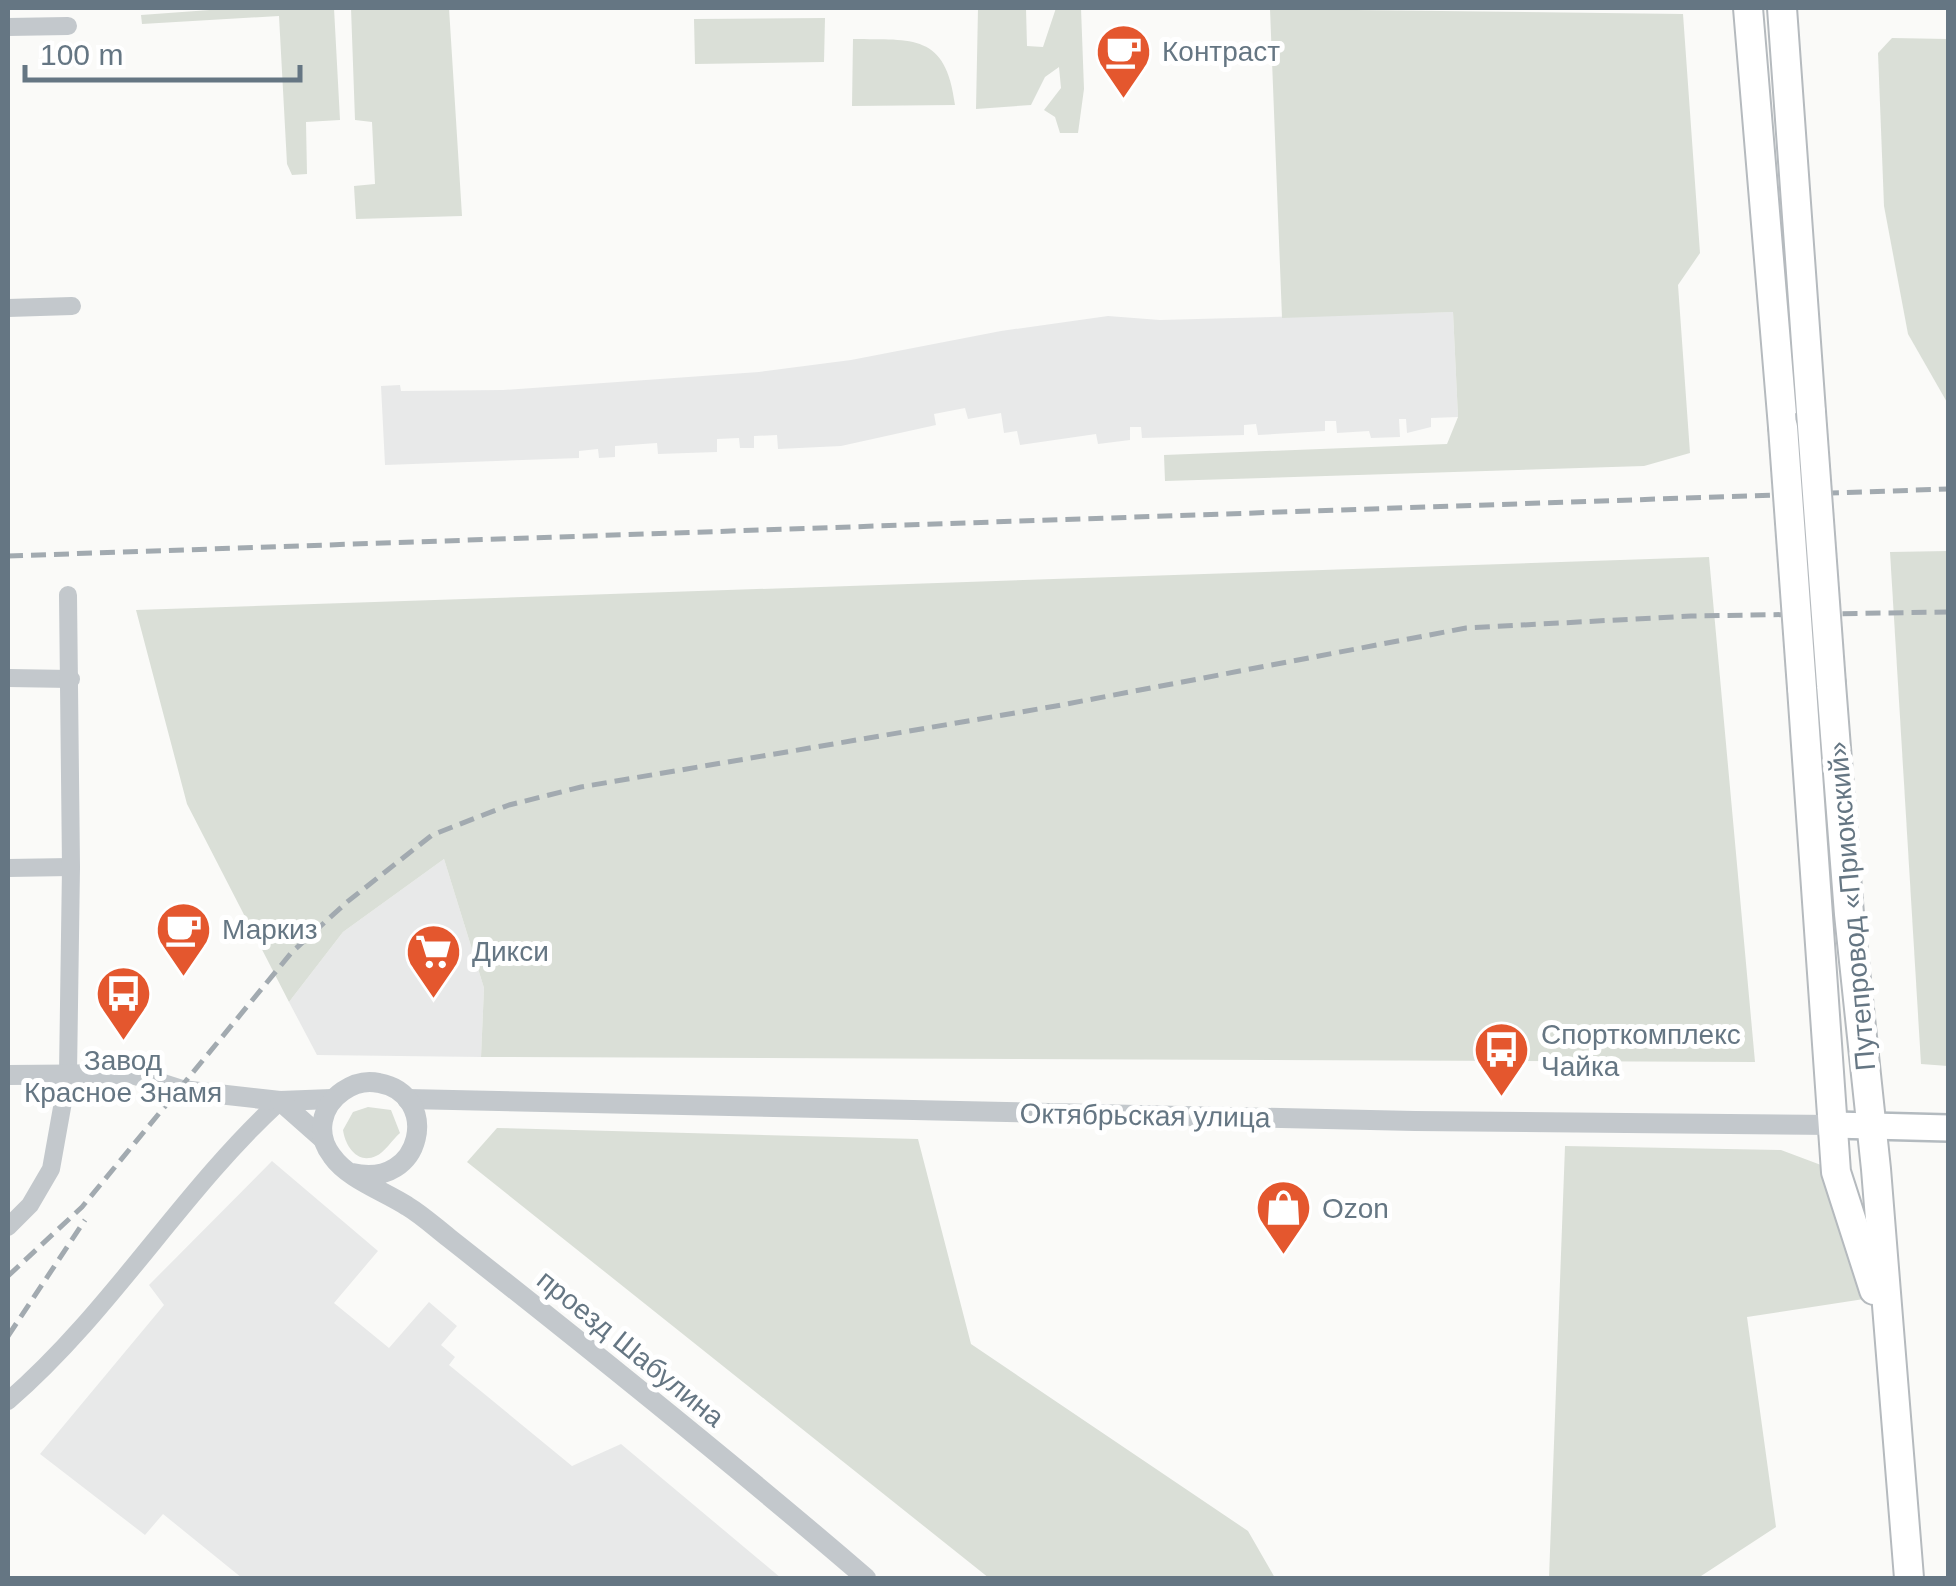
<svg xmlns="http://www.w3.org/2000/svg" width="1956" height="1586" font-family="Arial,sans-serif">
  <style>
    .built { fill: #e8e9e9 }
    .green { fill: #dadfd7 }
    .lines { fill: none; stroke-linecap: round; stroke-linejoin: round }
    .secondary-casing { stroke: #b3babf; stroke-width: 30 }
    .primary-casing { stroke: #b5babe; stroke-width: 32 }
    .minor { stroke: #c3c8cc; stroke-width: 18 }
    .tertiary { stroke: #c3c8cc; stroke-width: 20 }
    .secondary { stroke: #fff; stroke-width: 25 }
    .primary { stroke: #fff; stroke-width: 28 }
    .rail { stroke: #a2aab0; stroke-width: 5; stroke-dasharray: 15 8; stroke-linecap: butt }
    .primary-bridge-casing { stroke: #b5babe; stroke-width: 32; stroke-linecap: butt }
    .primary-bridge { stroke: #fff; stroke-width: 28 }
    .labels { text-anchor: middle; stroke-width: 10; stroke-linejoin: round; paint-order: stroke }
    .poi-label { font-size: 28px; fill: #657683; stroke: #fff; text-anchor: start }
    .street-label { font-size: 28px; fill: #657683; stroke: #fff }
  </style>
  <rect width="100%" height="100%" fill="#fafaf8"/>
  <g class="built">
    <path d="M 1453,312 L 1458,417 L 1431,418 L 1431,427 L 1407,433 L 1406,419 L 1399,419 L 1400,437 L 1371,438 L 1369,431 L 1337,433 L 1336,421 L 1325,421 L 1325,431 L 1258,435 L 1256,424 L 1244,425 L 1244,435 L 1142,438 L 1141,427 L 1130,427 L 1130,440 L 1098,444 L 1096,434 L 1020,445 L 1017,431 L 1004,433 L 1001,413 L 968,419 L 965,408 L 934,414 L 936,425 L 841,446 L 778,449 L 777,435 L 754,436 L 754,448 L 740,448 L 739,438 L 717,439 L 717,452 L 658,454 L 657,443 L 615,446 L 615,457 L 599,458 L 598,449 L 579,451 L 579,458 L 385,465 L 381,386 L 400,385 L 401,391 L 503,390 L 759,372 L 851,360 L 1001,331 L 1108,316 L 1160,320 Z"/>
    <path d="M 444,859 L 484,988 L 481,1057 L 317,1055 L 289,1002 L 343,932 Z"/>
    <path d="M 272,1161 L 378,1251 L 334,1303 L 389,1348 L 429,1302 L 457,1326 L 441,1345 L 455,1357 L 449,1365 L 572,1466 L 621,1444 L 781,1578 L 242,1578 L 163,1514 L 145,1535 L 40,1454 L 164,1305 L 149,1285 Z"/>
  </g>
  <g class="green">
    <path d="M 237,8 L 334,8 L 340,120 L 306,122 L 307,174 L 292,175 L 287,164 L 279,16 L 142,24 L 141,15 Z"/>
    <path d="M 351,8 L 449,8 L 462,216 L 356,219 L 354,186 L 375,184 L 372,122 L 355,120 Z"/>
    <path d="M 978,8 L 1026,8 L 1027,46 L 1043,47 L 1056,8 L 1081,8 L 1084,89 L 1078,133 L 1060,133 L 1055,117 L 1044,110 L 1061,88 L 1059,67 L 1045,77 L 1031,105 L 976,109 Z"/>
    <path d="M 1270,9 L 1683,14 L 1700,253 L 1678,285 L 1690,453 L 1644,466 L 1165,481 L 1164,455 L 1447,444 L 1458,417 L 1453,312 L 1282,318 Z"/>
    <path d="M 825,18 L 824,62 L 695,64 L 694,19 Z"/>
    <path d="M 1892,38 L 1948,39 L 1948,404 L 1908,334 L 1884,206 L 1878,53 Z"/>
    <path d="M 853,39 C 913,40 946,33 955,105 L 852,106 Z"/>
    <path d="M 1948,551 L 1948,1066 L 1921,1064 L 1890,552 Z"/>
    <path d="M 1709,557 L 1755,1062 L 481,1057 L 484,988 L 444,859 L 343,932 L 289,1002 L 187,804 L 136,610 Z"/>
    <path d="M 368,1107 L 391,1110 L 400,1133 C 393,1139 384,1153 376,1156 C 357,1165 345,1145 343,1130 L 353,1112 Z"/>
    <path d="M 497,1128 L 918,1139 L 971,1344 L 1248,1531 L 1275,1578 L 989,1578 L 467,1162 Z"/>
    <path d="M 1565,1146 L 1781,1150 L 1821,1165 L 1864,1299 L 1747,1317 L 1776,1527 L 1698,1578 L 1549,1578 Z"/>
  </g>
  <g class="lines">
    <defs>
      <path id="secondary" d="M 1834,1125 L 1948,1128"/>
      <g id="primary">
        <path d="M 1748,8 L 1783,427"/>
        <path d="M 1782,8 L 1811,412"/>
        <path d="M 1831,684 L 1849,914 L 1876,1169 L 1909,1578"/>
        <path d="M 1802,688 L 1836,1172 L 1874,1290"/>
      </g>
    </defs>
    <use href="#secondary" class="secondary-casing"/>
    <use href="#primary" class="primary-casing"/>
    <g class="minor">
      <path d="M 8,27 L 68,26"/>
      <path d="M 8,308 L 72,306"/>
      <path d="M 8,678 L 71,679"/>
      <path d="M 8,868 L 71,867"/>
      <path d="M 8,1227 L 30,1205 L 51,1169 L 68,1074 L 71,867 L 68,595"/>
      <path d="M 8,1401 C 111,1312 181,1192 280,1101"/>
    </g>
    <g class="tertiary">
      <path d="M 8,1075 L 132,1074 L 182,1090 L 280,1101 L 332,1099"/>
      <path d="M 407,1099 L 1415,1121 L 1834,1125"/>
      <path d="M 280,1101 L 323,1139"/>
      <path d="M 352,1173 C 424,1190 441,1094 379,1083 C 366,1080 353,1084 343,1091 C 321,1106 315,1134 332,1156 C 348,1179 384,1191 407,1206 C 422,1215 435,1227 449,1238 C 590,1349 730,1461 866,1578"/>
    </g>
    <use href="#secondary" class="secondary"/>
    <use href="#primary" class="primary"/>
    <g class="rail">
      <path d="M 8,556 L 1948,489"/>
      <path d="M 8,1276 L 82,1207 L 292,952 L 347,902 L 432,835 L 509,805 L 581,787 L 1056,706 L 1466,628 L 1691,616 L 1948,612"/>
      <path d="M 8,1336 L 85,1220"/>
    </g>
    <defs>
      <g id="primary-bridge">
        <path d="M 1811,412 L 1831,684"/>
        <path d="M 1783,427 L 1802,688"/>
      </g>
    </defs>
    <use href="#primary-bridge" class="primary-bridge-casing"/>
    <use href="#primary-bridge" class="primary-bridge"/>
  </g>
  <defs>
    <symbol id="cafe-pin" viewBox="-11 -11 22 30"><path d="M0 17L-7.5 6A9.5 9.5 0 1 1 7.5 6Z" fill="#e4572e" stroke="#fff"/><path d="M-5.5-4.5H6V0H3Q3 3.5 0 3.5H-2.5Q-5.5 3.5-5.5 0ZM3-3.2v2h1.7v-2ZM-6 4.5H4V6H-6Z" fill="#fff"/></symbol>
    <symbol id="supermarket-pin" viewBox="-11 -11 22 30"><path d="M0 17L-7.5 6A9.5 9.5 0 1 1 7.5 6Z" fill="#e4572e" stroke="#fff"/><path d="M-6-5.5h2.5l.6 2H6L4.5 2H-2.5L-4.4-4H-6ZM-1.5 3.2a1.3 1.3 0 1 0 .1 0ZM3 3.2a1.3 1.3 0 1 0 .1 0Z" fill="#fff"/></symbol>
    <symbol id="bus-pin" viewBox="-11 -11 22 30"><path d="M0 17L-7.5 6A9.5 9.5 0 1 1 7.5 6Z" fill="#e4572e" stroke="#fff"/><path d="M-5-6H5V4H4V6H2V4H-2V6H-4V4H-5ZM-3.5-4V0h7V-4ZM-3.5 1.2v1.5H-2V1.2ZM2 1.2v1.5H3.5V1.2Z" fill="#fff"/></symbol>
    <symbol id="shop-pin" viewBox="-11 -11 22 30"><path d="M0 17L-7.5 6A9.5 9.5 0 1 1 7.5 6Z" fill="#e4572e" stroke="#fff"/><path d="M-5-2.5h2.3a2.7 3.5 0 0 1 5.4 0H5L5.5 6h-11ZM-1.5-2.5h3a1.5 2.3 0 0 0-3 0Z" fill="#fff"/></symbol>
  </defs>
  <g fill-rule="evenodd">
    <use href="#cafe-pin" x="1092" y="20" width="63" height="86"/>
    <use href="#cafe-pin" x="152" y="898" width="63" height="86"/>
    <use href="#supermarket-pin" x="402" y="920" width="63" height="86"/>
    <use href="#bus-pin" x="92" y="962" width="63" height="86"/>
    <use href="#bus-pin" x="1470" y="1018" width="63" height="86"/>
    <use href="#shop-pin" x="1252" y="1176" width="63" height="86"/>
  </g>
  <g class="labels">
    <g class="poi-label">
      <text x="1162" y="61">Контраст</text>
      <text x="222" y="939">Маркиз</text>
      <text x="472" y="961">Дикси</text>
      <text x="1541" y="1044">Спорткомплекс<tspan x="1541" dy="32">Чайка</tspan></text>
      <text x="123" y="1070" text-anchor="middle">Завод<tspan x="123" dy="32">Красное Знамя</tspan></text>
      <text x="1322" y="1218">Ozon</text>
    </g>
    <g class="street-label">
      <text transform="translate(1851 906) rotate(-95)" y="10">Путепровод «Приокский»</text>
      <text transform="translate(1145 1115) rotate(1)" y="10">Октябрьская улица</text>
      <text transform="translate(631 1348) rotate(39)" y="10">проезд Шабулина</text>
    </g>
  </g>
  <rect width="1956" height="1586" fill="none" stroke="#657683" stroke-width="20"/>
  <path d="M25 65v15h275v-15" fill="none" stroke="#657683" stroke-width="5"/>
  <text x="40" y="65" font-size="30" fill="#657683" stroke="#ffffff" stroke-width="8" paint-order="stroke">100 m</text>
</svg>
